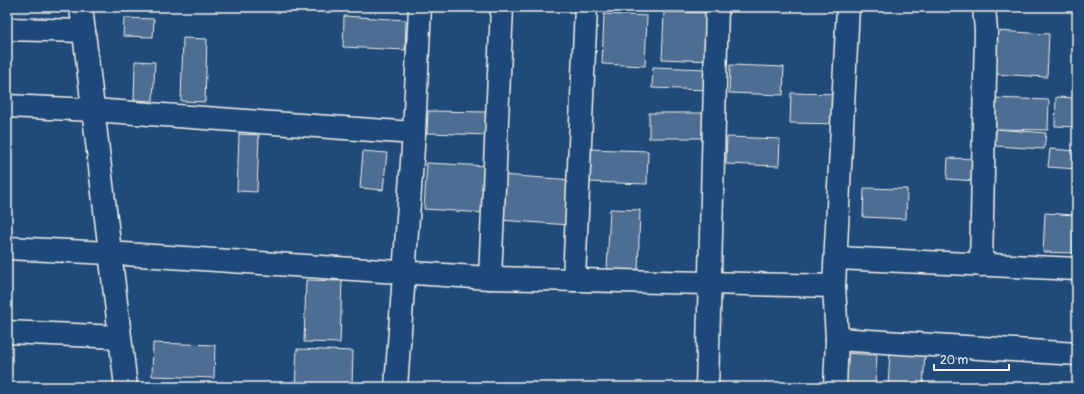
<svg xmlns="http://www.w3.org/2000/svg" width="1084" height="394" font-family="Pangolin,sans-serif">
  <style>
    .building { fill: #4d6e92; stroke: #f4f1e8 }
    .lines { fill: none; stroke-linecap: round; stroke-linejoin: round }
    .minor-casing { stroke: #f4f1e8; stroke-width: 25 }
    .minor { stroke: #1f4a7a; stroke-width: 22 }
  </style>
  <rect width="100%" height="100%" fill="#1f4a7a"/>
  <filter id="ink" filterUnits="userSpaceOnUse"><feTurbulence type="fractalNoise" baseFrequency=".025" numOctaves="2"/><feDisplacementMap in="SourceGraphic" scale="8" xChannelSelector="R" yChannelSelector="G"/><feConvolveMatrix kernelMatrix="1 2 1 2 8 2 1 2 1" color-interpolation-filters="sRGB"/></filter>
  <g filter="url(#ink)">
    <g class="building">
      <path d="M 664,12 L 715,13 L 713,61 L 662,59 Z"/>
      <path d="M 604,14 L 647,16 L 645,66 L 602,64 Z"/>
      <path d="M 344,16 L 406,20 L 405,50 L 343,47 Z"/>
      <path d="M 124,18 L 154,19 L 153,37 L 123,36 Z"/>
      <path d="M 996,31 L 1049,34 L 1047,77 L 993,74 Z"/>
      <path d="M 183,38 L 207,39 L 205,102 L 181,101 Z"/>
      <path d="M 135,61 L 155,62 L 153,101 L 134,100 Z"/>
      <path d="M 730,65 L 784,67 L 783,95 L 729,93 Z"/>
      <path d="M 653,67 L 708,69 L 707,90 L 652,88 Z"/>
      <path d="M 791,93 L 841,94 L 840,124 L 790,123 Z"/>
      <path d="M 1056,97 L 1077,98 L 1077,127 L 1055,126 Z"/>
      <path d="M 993,98 L 1049,100 L 1048,130 L 992,129 Z"/>
      <path d="M 428,111 L 489,112 L 489,135 L 427,133 Z"/>
      <rect x="649" y="113" width="61" height="25"/>
      <path d="M 996,129 L 1046,133 L 1044,149 L 995,146 Z"/>
      <path d="M 239,134 L 259,135 L 257,192 L 237,191 Z"/>
      <path d="M 727,137 L 780,139 L 779,166 L 726,164 Z"/>
      <path d="M 589,149 L 648,151 L 647,184 L 588,182 Z"/>
      <path d="M 1050,149 L 1077,151 L 1077,169 L 1048,167 Z"/>
      <path d="M 363,151 L 387,153 L 383,190 L 360,188 Z"/>
      <path d="M 948,158 L 977,159 L 976,181 L 947,179 Z"/>
      <path d="M 427,163 L 488,166 L 485,213 L 424,209 Z"/>
      <path d="M 501,175 L 573,180 L 570,225 L 498,220 Z"/>
      <path d="M 864,188 L 907,189 L 906,219 L 863,217 Z"/>
      <path d="M 610,209 L 640,210 L 638,271 L 607,270 Z"/>
      <path d="M 1045,213 L 1074,215 L 1073,253 L 1043,252 Z"/>
      <path d="M 306,280 L 342,281 L 340,343 L 304,342 Z"/>
      <path d="M 153,343 L 215,345 L 214,378 L 152,376 Z"/>
      <path d="M 297,349 L 353,351 L 352,387 L 295,387 Z"/>
      <path d="M 890,351 L 925,353 L 923,387 L 888,387 Z"/>
      <path d="M 845,353 L 877,355 L 875,387 L 844,387 Z"/>
    </g>
    <g class="lines">
      <defs>
        <g id="minor">
          <path d="M 81,7 L 126,387"/>
          <path d="M 7,29 L 84,31"/>
          <path d="M 7,106 L 93,110 L 414,133"/>
          <path d="M 7,248 L 109,253 L 490,278 L 834,286"/>
          <path d="M 836,258 L 1077,269"/>
          <path d="M 981,265 L 986,31 L 984,7"/>
          <path d="M 490,278 L 502,7"/>
          <path d="M 574,280 L 586,7"/>
          <path d="M 7,332 L 119,337"/>
          <path d="M 837,339 L 1077,354"/>
          <path d="M 396,387 L 414,133 L 420,7"/>
          <path d="M 707,387 L 717,7"/>
          <path d="M 835,387 L 837,339 L 834,286 L 848,7"/>
        </g>
      </defs>
      <use href="#minor" class="minor-casing"/>
      <use href="#minor" class="minor"/>
    </g>
  </g>
  <rect width="1084" height="394" fill="none" stroke="#1f4a7a" stroke-width="24"/>
  <rect x="12" y="12" width="1060" height="370" fill="none" stroke="#f4f1e8" stroke-width="1.5" filter="url(#ink)"/>
  <path d="M934 364v6h75v-6" fill="none" stroke="#f4f1e8" stroke-width="2"/>
  <text x="940" y="364" font-size="12" fill="#f4f1e8" stroke="#1f4a7a" stroke-width="3" paint-order="stroke">20 m</text>
</svg>
